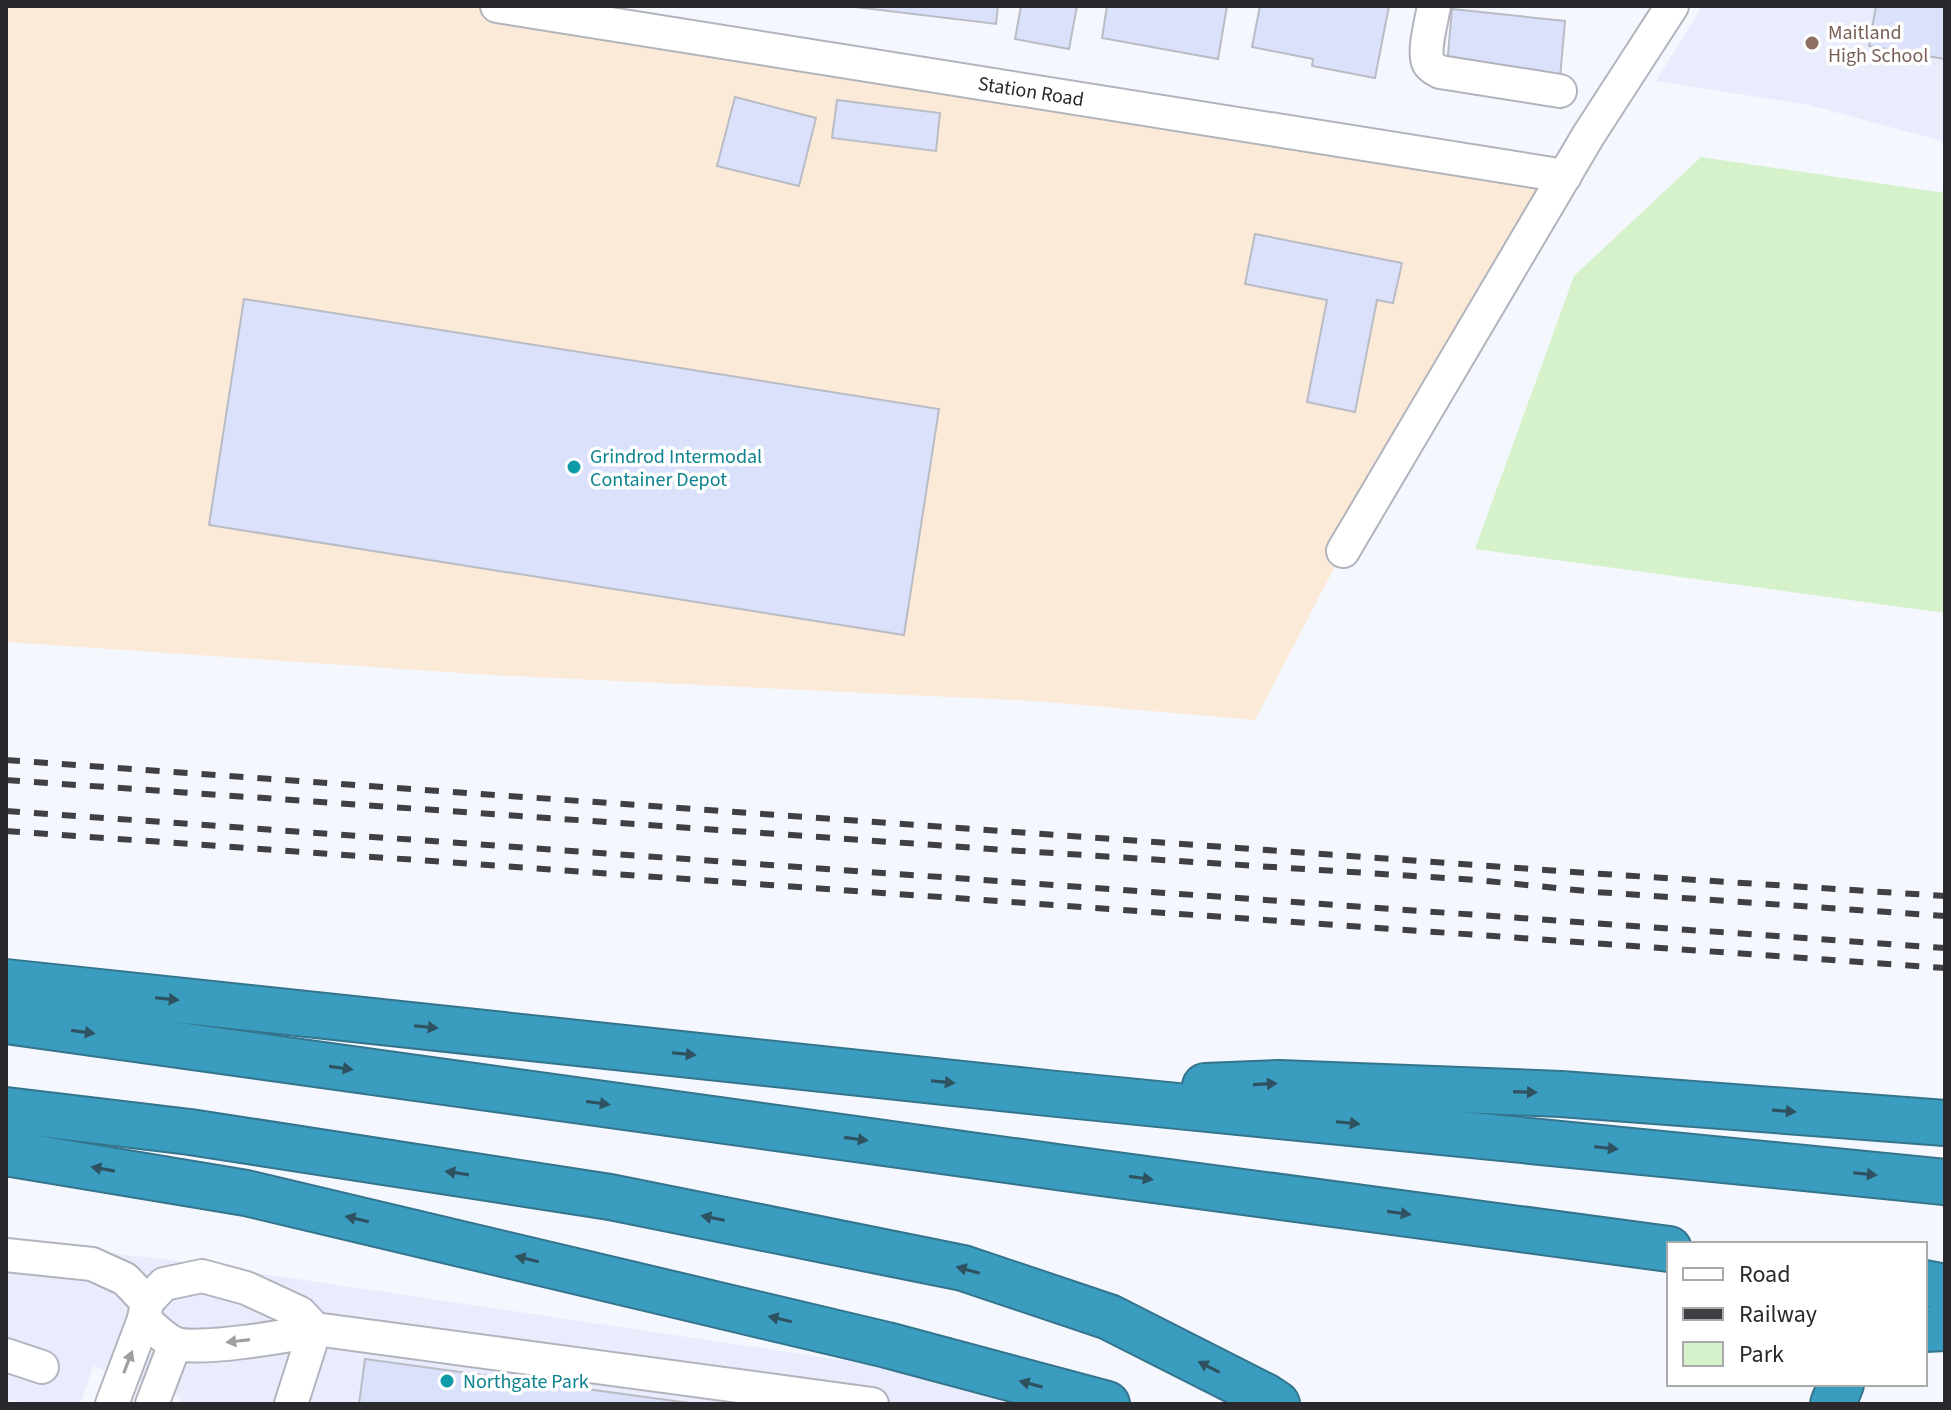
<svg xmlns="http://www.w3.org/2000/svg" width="1951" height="1410" font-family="'Source Sans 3',sans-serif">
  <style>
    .built { fill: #e9ecfc }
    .industrial { fill: #fbead8 }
    .green { fill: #d6f2cb }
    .building { fill: #dbe1fb; stroke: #babcc5; stroke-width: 2 }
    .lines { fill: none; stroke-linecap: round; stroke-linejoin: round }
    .minor-casing { stroke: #b2b4bd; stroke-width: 36 }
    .highway-casing { stroke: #34748d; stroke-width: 48 }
    .minor { stroke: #fff; stroke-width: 32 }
    .highway { stroke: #3a9dc0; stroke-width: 44 }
    .rail { stroke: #404044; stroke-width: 6; stroke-dasharray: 14 14; stroke-linecap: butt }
    .oneway { fill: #2f5260 }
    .oneway2 { fill: #9f9fa0 }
    .education-dot { fill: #8d6e63; stroke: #fff; stroke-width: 3 }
    .culture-dot { fill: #0f9aa8; stroke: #fff; stroke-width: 3 }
    .labels { text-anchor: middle; stroke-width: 7; stroke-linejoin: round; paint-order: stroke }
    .education-label { font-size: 20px; fill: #785e54; stroke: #fff; text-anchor: start }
    .street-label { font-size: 20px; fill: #29292d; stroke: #fff }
    .culture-label { font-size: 20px; fill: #0d838f; stroke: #fff; text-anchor: start }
  </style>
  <rect width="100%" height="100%" fill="#f5f7fe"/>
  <g class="built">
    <path d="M 1702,6 L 1945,6 L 1945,142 L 1809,105 L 1656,81 Z"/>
    <path d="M 6,1241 L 170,1260 L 895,1368 L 1028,1404 L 180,1404 L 181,1398 L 93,1366 L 82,1399 L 74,1404 L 27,1404 L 6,1398 Z"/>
  </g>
  <path class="industrial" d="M 6,6 L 497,6 L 1565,176 L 1343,551 L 1255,720 L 1034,701 L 490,675 L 6,642 Z"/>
  <path class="green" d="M 1701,157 L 1945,193 L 1945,613 L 1475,549 L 1574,276 Z"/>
  <g class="building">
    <path d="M 847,6 L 998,6 L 996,24 Z"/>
    <path d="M 1021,6 L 1077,6 L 1069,49 L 1015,39 Z"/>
    <path d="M 1107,6 L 1227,6 L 1218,59 L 1102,38 Z"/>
    <path d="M 1260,6 L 1389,6 L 1375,78 L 1312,66 L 1313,59 L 1252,47 Z"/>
    <path d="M 1876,6 L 1945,6 L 1945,59 L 1869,46 Z"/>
    <path d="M 1452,9 L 1565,21 L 1560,78 L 1447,66 Z"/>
    <path d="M 735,97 L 816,118 L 799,186 L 717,166 Z"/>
    <path d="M 837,100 L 940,113 L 936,151 L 832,138 Z"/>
    <path d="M 1255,234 L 1402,263 L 1393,303 L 1377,300 L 1355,412 L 1307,402 L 1327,300 L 1245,284 Z"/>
    <path d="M 244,299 L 939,409 L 904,635 L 209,525 Z"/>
    <path d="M 365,1359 L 697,1404 L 359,1404 Z"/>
  </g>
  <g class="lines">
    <defs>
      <g id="minor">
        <path d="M 497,6 L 1565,176"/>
        <path d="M 1434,6 C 1432,19 1422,54 1429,64 C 1433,69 1435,69 1440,72 L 1560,91"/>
        <path d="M 1343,551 L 1588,136 L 1672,6"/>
        <path d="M 6,1255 L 92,1264 L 125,1279 L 147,1302"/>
        <path d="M 315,1329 L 300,1313 L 246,1288 L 202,1276 L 164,1284 L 147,1302 L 144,1319 C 153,1327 163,1338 174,1343 C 193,1352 293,1336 315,1329 L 872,1404"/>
        <path d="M 6,1355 L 42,1367"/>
        <path d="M 112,1404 L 144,1319"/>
        <path d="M 152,1404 L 175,1344"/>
        <path d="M 291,1404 L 315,1329"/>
      </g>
      <g id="highway">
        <path d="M 6,982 L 1047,1093 L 1945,1182"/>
        <path d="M 6,1021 L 1064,1168 L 1669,1249"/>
        <path d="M 1205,1086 L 1279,1083 L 1561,1094 L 1945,1123"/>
        <path d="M 6,1110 L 190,1132 L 610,1197 L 963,1268 L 1109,1317 L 1265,1396 L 1277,1404"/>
        <path d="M 6,1153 L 246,1193 L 887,1345 L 1107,1404"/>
        <path d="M 1925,1283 L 1945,1287"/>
        <path d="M 1925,1329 L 1945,1328"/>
        <path d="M 1833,1404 L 1841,1384"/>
      </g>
    </defs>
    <use href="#minor" class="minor-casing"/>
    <use href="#highway" class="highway-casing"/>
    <use href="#minor" class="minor"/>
    <use href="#highway" class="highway"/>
    <g class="rail">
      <path d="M 6,760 L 1603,874 L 1945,896"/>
      <path d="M 6,780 L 1005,850 L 1477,880 L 1596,892 L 1945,916"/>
      <path d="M 6,811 L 1945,948"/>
      <path d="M 6,831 L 1945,968"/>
    </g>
  </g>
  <defs><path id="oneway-solid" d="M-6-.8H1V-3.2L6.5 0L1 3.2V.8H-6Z" transform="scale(2)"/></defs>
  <g class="oneway">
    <use href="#oneway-solid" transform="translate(167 999) rotate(6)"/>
    <use href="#oneway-solid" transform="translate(426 1027) rotate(6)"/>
    <use href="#oneway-solid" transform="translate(83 1032) rotate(8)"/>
    <use href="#oneway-solid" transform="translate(684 1054) rotate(6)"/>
    <use href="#oneway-solid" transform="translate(341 1068) rotate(8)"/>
    <use href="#oneway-solid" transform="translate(943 1082) rotate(6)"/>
    <use href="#oneway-solid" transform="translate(1265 1084) rotate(-3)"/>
    <use href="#oneway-solid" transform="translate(1525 1092) rotate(2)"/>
    <use href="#oneway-solid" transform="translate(598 1103) rotate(8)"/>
    <use href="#oneway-solid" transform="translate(1784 1111) rotate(4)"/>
    <use href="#oneway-solid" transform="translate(1348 1123) rotate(6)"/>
    <use href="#oneway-solid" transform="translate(856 1139) rotate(8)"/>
    <use href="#oneway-solid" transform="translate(1606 1148) rotate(6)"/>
    <use href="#oneway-solid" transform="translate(103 1169) rotate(-170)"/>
    <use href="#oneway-solid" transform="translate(457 1173) rotate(-171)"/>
    <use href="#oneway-solid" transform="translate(1865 1174) rotate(6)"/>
    <use href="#oneway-solid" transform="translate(1141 1178) rotate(8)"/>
    <use href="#oneway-solid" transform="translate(1399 1213) rotate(8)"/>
    <use href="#oneway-solid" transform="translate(713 1218) rotate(-169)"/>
    <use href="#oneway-solid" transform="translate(357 1219) rotate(-167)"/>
    <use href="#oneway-solid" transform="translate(527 1259) rotate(-167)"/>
    <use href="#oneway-solid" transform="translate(968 1270) rotate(-164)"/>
    <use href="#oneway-solid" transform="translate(780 1319) rotate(-167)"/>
    <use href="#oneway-solid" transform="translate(1209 1367) rotate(-153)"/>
    <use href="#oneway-solid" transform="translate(1031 1384) rotate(-165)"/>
  </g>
  <g class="oneway2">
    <use href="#oneway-solid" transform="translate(238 1341) rotate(173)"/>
    <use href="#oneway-solid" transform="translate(128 1362) rotate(-69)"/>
  </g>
  <circle class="education-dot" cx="1812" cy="43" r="8"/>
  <g class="culture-dot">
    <circle cx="574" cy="467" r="8"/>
    <circle cx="447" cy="1381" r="8"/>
  </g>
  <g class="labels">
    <g class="education-label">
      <text x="1828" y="39">Maitland<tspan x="1828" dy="23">High School</tspan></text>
    </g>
    <g class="street-label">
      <text transform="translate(1031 91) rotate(9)" y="7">Station Road</text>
    </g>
    <g class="culture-label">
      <text x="590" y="463">Grindrod Intermodal<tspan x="590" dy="23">Container Depot</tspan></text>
      <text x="463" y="1388">Northgate Park</text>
    </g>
  </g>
  <rect width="1951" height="1410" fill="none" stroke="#29292d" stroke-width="16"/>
  <rect x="1667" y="1242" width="260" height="144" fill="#ffffff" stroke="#a9a9ab" stroke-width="2"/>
  <rect x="1683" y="1268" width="40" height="12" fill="#ffffff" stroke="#a9a9ab" stroke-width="2"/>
  <text x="1739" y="1282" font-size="24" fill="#29292d">Road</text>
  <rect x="1683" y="1308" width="40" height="12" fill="#404044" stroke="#a9a9ab" stroke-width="2"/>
  <text x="1739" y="1322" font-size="24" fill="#29292d">Railway</text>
  <rect x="1683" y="1342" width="40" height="24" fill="#d6f2cb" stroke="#a9a9ab" stroke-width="2"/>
  <text x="1739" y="1362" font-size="24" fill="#29292d">Park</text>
</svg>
